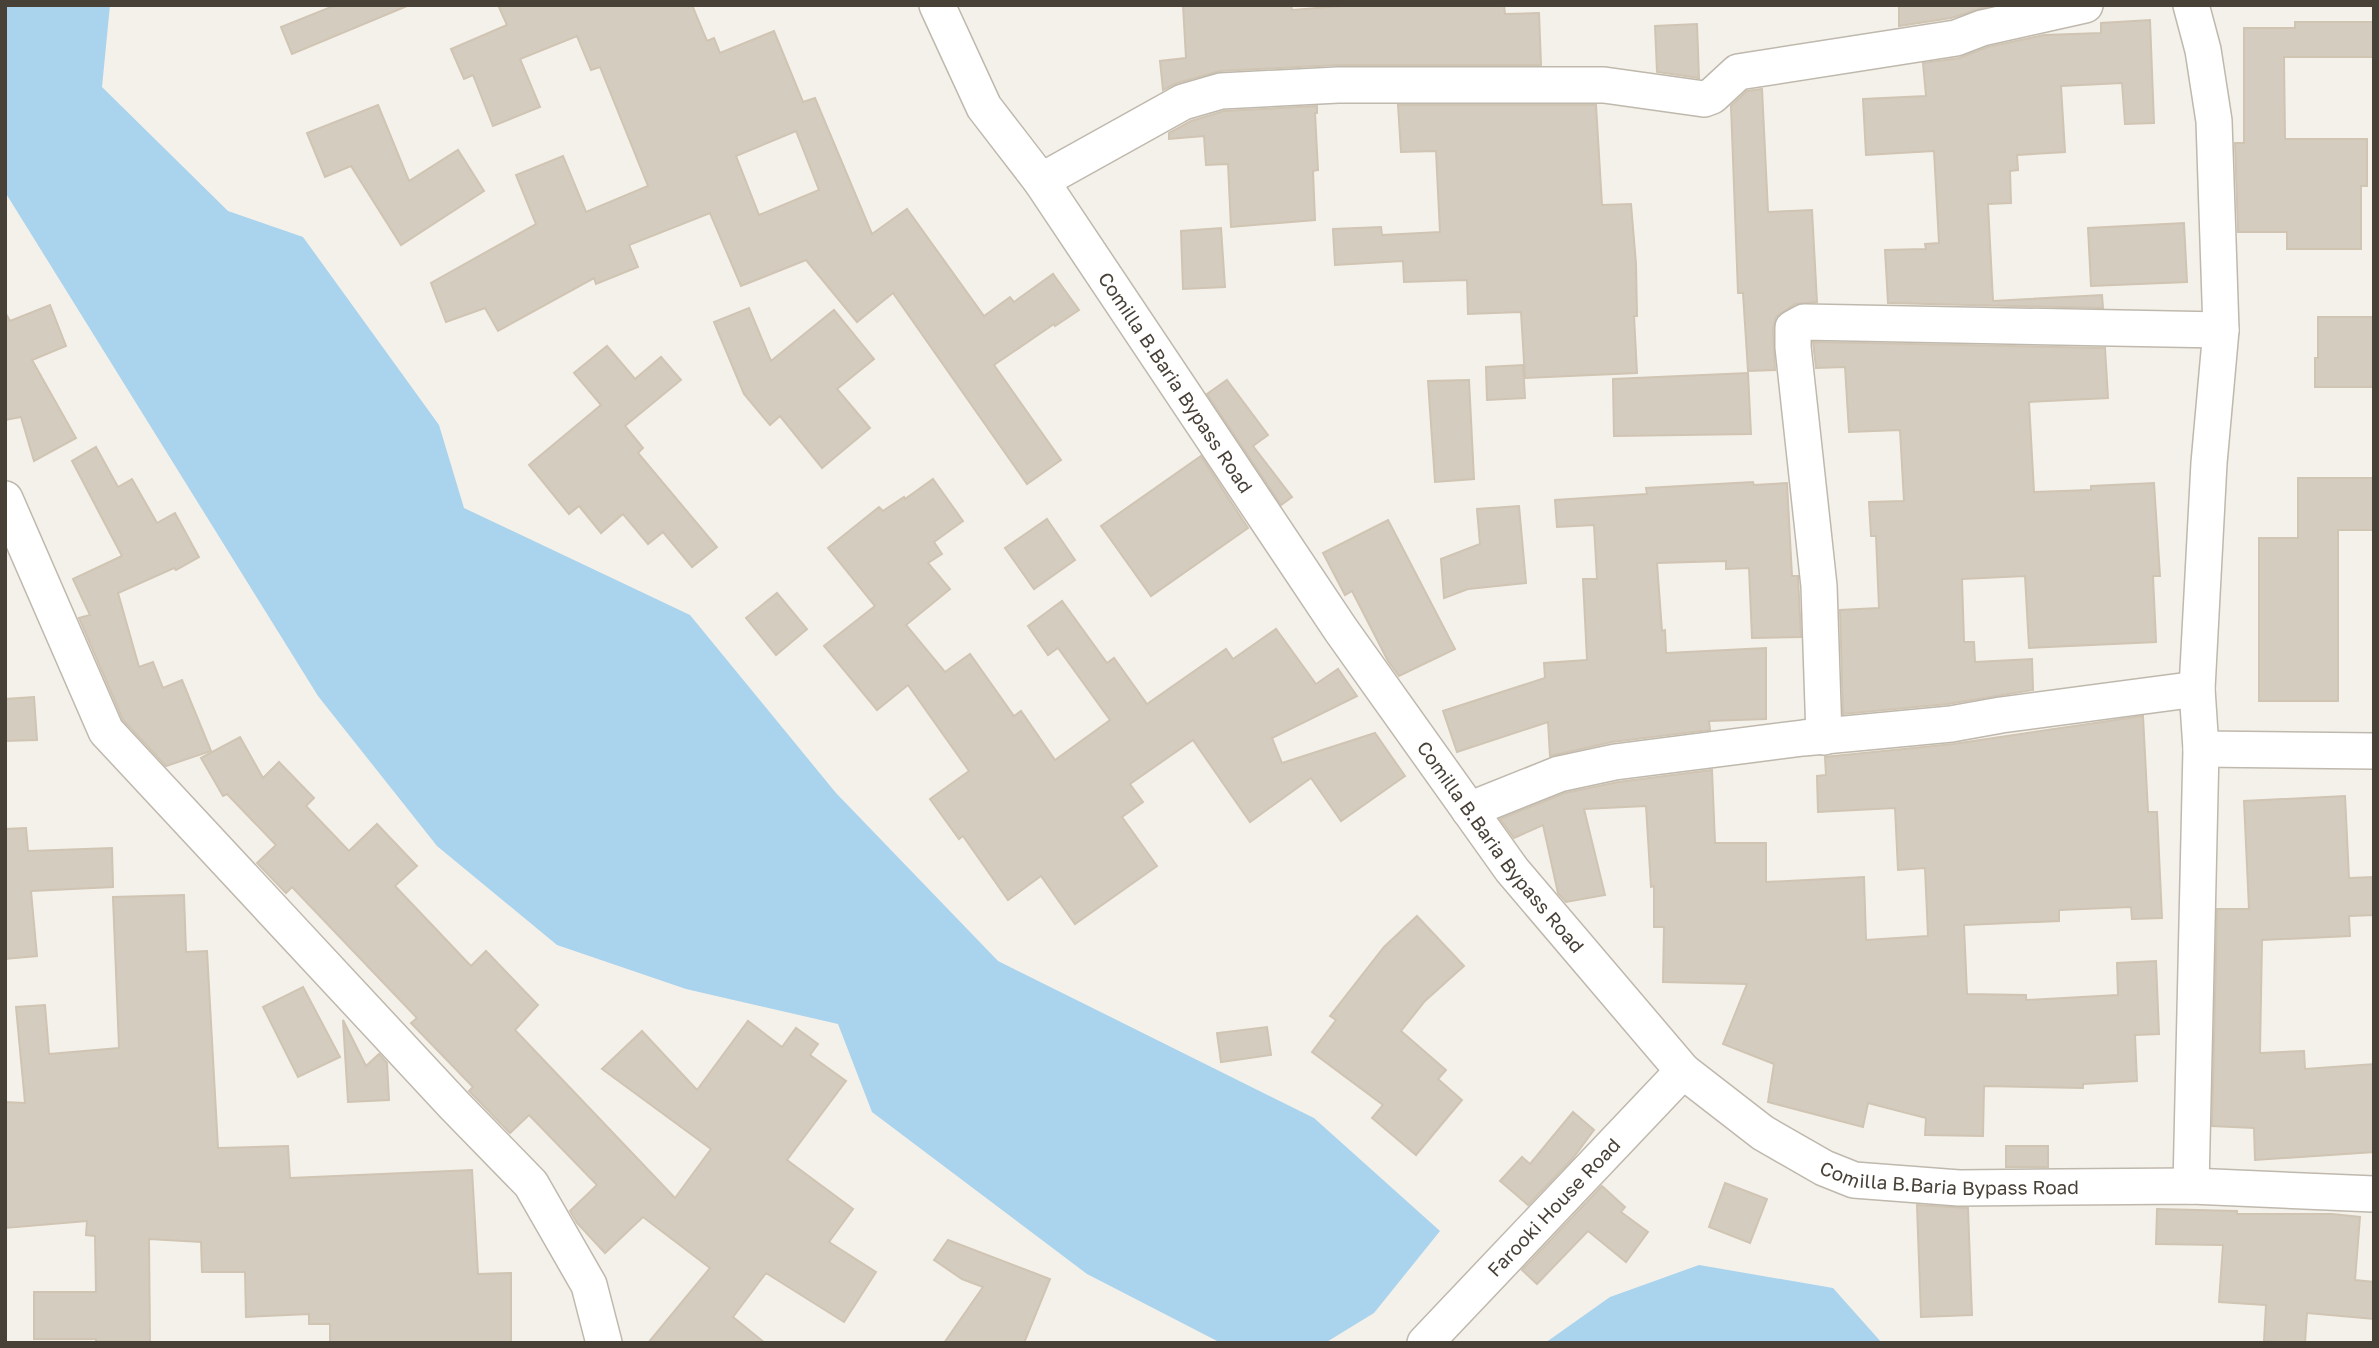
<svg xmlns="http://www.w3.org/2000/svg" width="2379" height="1348" font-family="'Golos Text',sans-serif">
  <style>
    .water { fill: #aad3ed }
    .building { fill: #d5ccc0; stroke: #d0c4b3; stroke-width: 2; fill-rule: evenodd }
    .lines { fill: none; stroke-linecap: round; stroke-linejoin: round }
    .minor-casing { stroke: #bfb8ad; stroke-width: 38 }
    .minor { stroke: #fff; stroke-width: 35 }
    .labels { text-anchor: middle; stroke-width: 6; stroke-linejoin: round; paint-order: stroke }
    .street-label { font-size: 19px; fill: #484138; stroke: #fff }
  </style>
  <rect width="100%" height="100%" fill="#f4f1ea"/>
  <g class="water">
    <path d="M 5,5 L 110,5 L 102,87 L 228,211 L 303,237 L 439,425 L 464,508 L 690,615 L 836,793 L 998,961 L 1314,1118 L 1440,1231 L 1374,1313 L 1325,1343 L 1221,1343 L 1087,1274 L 872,1112 L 838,1024 L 686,989 L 557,945 L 437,846 L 318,696 L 5,192 Z"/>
    <path d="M 1699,1265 L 1833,1288 L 1882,1343 L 1545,1343 L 1610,1297 Z"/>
  </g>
  <g class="building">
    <path d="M 336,5 L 407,5 L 407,6 L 292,54 L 281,27 Z"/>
    <path d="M 498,5 L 692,5 L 707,41 L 714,38 L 720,53 L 774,31 L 803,102 L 815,98 L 872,234 L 907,209 L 984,316 L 1010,297 L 1014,302 L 1053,274 L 1079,310 L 1055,326 L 1054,324 L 994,365 L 1061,460 L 1027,484 L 893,293 L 857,322 L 806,260 L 741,286 L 710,213 L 629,245 L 638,267 L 596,284 L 594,278 L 498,331 L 485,308 L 446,322 L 431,283 L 536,224 L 516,175 L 563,156 L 586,212 L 648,186 L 600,67 L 591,70 L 577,36 L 520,59 L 540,107 L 493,126 L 473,75 L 464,79 L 451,49 L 507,25 ZM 796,131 L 819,190 L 759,215 L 736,156 Z"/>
    <path d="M 1183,5 L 1291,5 L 1292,10 L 1355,5 L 1504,5 L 1505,14 L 1539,13 L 1541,65 L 1338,65 L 1220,71 L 1177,83 L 1163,90 L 1160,61 L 1186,58 Z"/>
    <path d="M 1899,5 L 1992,5 L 1951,18 L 1899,26 Z"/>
    <path d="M 2150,20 L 2154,123 L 2125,124 L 2122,83 L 2061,86 L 2065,152 L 2017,155 L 2018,170 L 2010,171 L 2011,203 L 1988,204 L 1993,301 L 2102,295 L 2103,308 L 1888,303 L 1885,250 L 1926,249 L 1925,244 L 1939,243 L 1934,151 L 1866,155 L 1863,99 L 1926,96 L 1923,63 L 1959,58 L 1988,47 L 2044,35 L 2101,33 L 2101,23 Z"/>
    <path d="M 2295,22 L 2374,22 L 2374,57 L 2284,57 L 2285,139 L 2367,139 L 2367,186 L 2361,186 L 2361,249 L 2287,249 L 2287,232 L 2238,232 L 2235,143 L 2244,143 L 2244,28 L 2295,28 Z"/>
    <path d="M 1697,24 L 1699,78 L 1657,72 L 1655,26 Z"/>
    <path d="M 1762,89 L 1768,212 L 1812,210 L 1817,302 L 1795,304 L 1776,317 L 1773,328 L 1775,370 L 1748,371 L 1743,293 L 1738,293 L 1731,106 L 1747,91 Z"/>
    <path d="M 378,105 L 409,181 L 458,150 L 484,191 L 401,245 L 351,166 L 325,177 L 307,133 Z"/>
    <path d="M 1398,105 L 1596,105 L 1602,205 L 1631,204 L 1636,264 L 1637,316 L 1634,316 L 1637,373 L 1525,378 L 1521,312 L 1468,314 L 1467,280 L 1404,282 L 1403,261 L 1335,265 L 1333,229 L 1381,227 L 1382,235 L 1440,232 L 1436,151 L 1401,152 Z"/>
    <path d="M 1317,106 L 1317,113 L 1315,113 L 1318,170 L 1313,171 L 1315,220 L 1231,227 L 1228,164 L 1206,165 L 1204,136 L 1169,139 L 1169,133 L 1191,121 L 1224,111 Z"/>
    <path d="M 2184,223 L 2187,282 L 2091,286 L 2088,228 Z"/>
    <path d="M 1221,228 L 1225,287 L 1183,289 L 1181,231 Z"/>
    <path d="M 50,305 L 66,346 L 32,360 L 76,438 L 34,461 L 21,417 L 5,420 L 5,312 L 10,321 Z"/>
    <path d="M 749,308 L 771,361 L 834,310 L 874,359 L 837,389 L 870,428 L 822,468 L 780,416 L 770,425 L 744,394 L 714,322 Z"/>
    <path d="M 2318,317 L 2374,317 L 2374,387 L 2315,387 L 2315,358 L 2318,358 Z"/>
    <path d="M 1813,342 L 2105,348 L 2108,398 L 2029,402 L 2034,492 L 2091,490 L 2091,486 L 2154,483 L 2160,576 L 2153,576 L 2156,642 L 2029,648 L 2025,576 L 1962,579 L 1964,642 L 1974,642 L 1975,662 L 2032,659 L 2033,690 L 1948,704 L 1843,714 L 1840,610 L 1879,608 L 1876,536 L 1871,536 L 1869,502 L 1904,501 L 1900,430 L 1849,432 L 1845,367 L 1816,368 Z"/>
    <path d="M 607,346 L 635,379 L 661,357 L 681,380 L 625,426 L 643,448 L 638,453 L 717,547 L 692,567 L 663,532 L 648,544 L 623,514 L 601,533 L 579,506 L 569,514 L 529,465 L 601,405 L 574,373 Z"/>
    <path d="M 1523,365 L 1525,398 L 1487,400 L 1486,367 Z"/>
    <path d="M 1748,373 L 1751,434 L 1614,436 L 1613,379 Z"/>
    <path d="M 1227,380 L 1268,435 L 1253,446 L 1292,497 L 1281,505 L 1207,394 Z"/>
    <path d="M 1469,380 L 1474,479 L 1435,482 L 1428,381 Z"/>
    <path d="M 96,447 L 118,487 L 132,479 L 157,523 L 175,513 L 199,557 L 176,570 L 174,568 L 118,593 L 139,667 L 153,662 L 163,688 L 182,680 L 211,751 L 166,766 L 123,720 L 79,618 L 90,615 L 73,579 L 122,556 L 72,461 Z"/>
    <path d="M 1201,456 L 1248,528 L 1151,596 L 1101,526 Z"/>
    <path d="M 2298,478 L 2374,478 L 2374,530 L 2338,530 L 2338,701 L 2259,701 L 2259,538 L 2298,538 Z"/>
    <path d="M 933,479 L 963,521 L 934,542 L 942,554 L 928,563 L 950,589 L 906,625 L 945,672 L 970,654 L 1014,716 L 1021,711 L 1055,760 L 1110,720 L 1058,648 L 1048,655 L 1028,626 L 1062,601 L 1107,663 L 1114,658 L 1147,704 L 1226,649 L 1233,659 L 1276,629 L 1316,684 L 1338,669 L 1357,696 L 1272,738 L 1282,763 L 1375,733 L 1405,776 L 1341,821 L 1311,778 L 1250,822 L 1193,740 L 1130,784 L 1143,802 L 1122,817 L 1157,866 L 1075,924 L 1041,876 L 1008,900 L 963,836 L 959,839 L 930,799 L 969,771 L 908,685 L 877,710 L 824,646 L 875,606 L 828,548 L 879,507 L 883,511 L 904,497 L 905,499 Z"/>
    <path d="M 1753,482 L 1754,485 L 1787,483 L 1792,576 L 1798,576 L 1801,637 L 1752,638 L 1749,568 L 1726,569 L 1726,561 L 1657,563 L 1662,631 L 1665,630 L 1666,653 L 1766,648 L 1766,719 L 1709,721 L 1710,730 L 1612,742 L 1550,756 L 1548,722 L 1457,752 L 1443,711 L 1545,678 L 1544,663 L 1587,660 L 1583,579 L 1597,579 L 1594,525 L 1557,527 L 1555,500 L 1647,494 L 1646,488 Z"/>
    <path d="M 1519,506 L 1526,583 L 1468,589 L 1444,598 L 1441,559 L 1480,544 L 1477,509 Z"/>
    <path d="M 1047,519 L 1075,560 L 1034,589 L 1005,548 Z"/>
    <path d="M 1388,520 L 1455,649 L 1399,676 L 1388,661 L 1352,591 L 1345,595 L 1323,553 Z"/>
    <path d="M 777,593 L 807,629 L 776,655 L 746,618 Z"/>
    <path d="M 34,697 L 37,740 L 5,741 L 5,699 Z"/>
    <path d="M 2143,716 L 2148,812 L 2157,812 L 2162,918 L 2132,919 L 2131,907 L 2059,910 L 2059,921 L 1964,925 L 1967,994 L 2026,995 L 2026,1000 L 2118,995 L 2117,963 L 2156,961 L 2159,1034 L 2135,1035 L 2137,1081 L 2083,1084 L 2083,1088 L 1984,1086 L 1983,1136 L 1925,1135 L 1926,1118 L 1868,1103 L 1863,1127 L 1768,1102 L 1774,1064 L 1723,1044 L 1747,984 L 1663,982 L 1664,927 L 1654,927 L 1654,886 L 1651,887 L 1646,806 L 1584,809 L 1605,895 L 1566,902 L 1558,893 L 1543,825 L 1514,838 L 1500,819 L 1565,793 L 1618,782 L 1712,770 L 1715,843 L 1766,843 L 1766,882 L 1864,877 L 1866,940 L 1928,936 L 1925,868 L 1898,870 L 1895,808 L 1818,812 L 1817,776 L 1826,775 L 1825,757 L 1953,744 Z"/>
    <path d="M 240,737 L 263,778 L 279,762 L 314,798 L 306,806 L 349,851 L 377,824 L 417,866 L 395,886 L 471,966 L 486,951 L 538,1005 L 515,1030 L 675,1198 L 711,1149 L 602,1069 L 642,1031 L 697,1090 L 748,1021 L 782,1047 L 796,1028 L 818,1044 L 810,1055 L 846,1081 L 787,1160 L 853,1209 L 829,1242 L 876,1272 L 844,1322 L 766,1273 L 733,1317 L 765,1343 L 648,1343 L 710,1268 L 643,1217 L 605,1253 L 577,1223 L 570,1211 L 597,1185 L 529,1115 L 510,1133 L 469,1091 L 473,1087 L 411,1023 L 417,1018 L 292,887 L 286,893 L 257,863 L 276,845 L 227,794 L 223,796 L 201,758 Z"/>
    <path d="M 2345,796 L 2349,878 L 2374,877 L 2374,915 L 2349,916 L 2350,936 L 2262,940 L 2260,1053 L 2304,1051 L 2305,1069 L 2374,1064 L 2374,1152 L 2255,1160 L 2254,1128 L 2212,1126 L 2217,909 L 2249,909 L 2244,801 Z"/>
    <path d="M 26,828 L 28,851 L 112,848 L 113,887 L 31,891 L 37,956 L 5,959 L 5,829 Z"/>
    <path d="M 184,895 L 186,952 L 207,951 L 218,1148 L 288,1146 L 290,1178 L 472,1170 L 478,1274 L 511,1273 L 511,1343 L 330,1343 L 330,1324 L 309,1324 L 309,1314 L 246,1317 L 245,1272 L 202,1272 L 201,1242 L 149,1239 L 150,1343 L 96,1343 L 96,1339 L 34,1339 L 34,1292 L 96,1292 L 95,1236 L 86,1235 L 87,1221 L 5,1228 L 5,1102 L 25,1103 L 16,1007 L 45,1005 L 49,1054 L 119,1048 L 113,897 Z"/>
    <path d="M 1417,916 L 1464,966 L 1425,1001 L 1401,1031 L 1446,1070 L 1438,1079 L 1462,1100 L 1416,1155 L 1372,1118 L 1383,1105 L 1312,1052 L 1336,1020 L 1330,1016 L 1384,947 Z"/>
    <path d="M 303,987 L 340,1057 L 298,1077 L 263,1007 Z"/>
    <path d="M 343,1020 L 366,1066 L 379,1054 L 387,1063 L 389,1100 L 348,1102 Z"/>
    <path d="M 1267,1027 L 1271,1055 L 1221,1062 L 1217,1033 Z"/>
    <path d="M 1573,1112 L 1594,1130 L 1573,1158 L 1528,1205 L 1500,1181 L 1522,1157 L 1530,1164 Z"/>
    <rect x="2006" y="1146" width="42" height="21"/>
    <path d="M 1725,1183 L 1767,1199 L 1750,1243 L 1709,1227 Z"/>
    <path d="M 1602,1186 L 1625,1207 L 1621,1212 L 1648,1232 L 1626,1262 L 1588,1231 L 1537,1284 L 1522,1270 Z"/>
    <path d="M 1917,1205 L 1968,1208 L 1972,1315 L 1921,1317 Z"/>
    <path d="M 2157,1209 L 2237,1211 L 2237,1214 L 2332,1214 L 2360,1217 L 2355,1280 L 2374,1282 L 2374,1319 L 2307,1313 L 2305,1343 L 2264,1341 L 2266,1305 L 2219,1302 L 2223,1245 L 2156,1244 Z"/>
    <path d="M 948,1240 L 1050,1279 L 1024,1343 L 944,1343 L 983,1287 L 962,1279 L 934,1260 Z"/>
  </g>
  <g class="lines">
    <defs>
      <g id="minor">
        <path id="s1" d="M 937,5 L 984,107 L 1041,181 L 1341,630 L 1512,870 L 1683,1071 L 1763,1133 L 1824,1168 L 1854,1180 L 1959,1188 L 2191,1186 L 2374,1194"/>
        <path d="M 2191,5 L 2203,50 L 2214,121 L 2221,330 L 2209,463 L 2197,689 L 2201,749 L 2191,1186"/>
        <path d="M 1041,181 L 1183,102 L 1221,91 L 1338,85 L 1604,85 L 1704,99 L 1712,96 L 1738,72 L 1956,38 L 1982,28 L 2085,5"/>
        <path d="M 5,499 L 106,731 L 455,1106 L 531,1184 L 589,1285 L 604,1343"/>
        <path d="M 1824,737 L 1819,586 L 1793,347 L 1793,328 L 1804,322 L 2221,330"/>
        <path d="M 2201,749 L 2374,751"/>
        <path d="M 1469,810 L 1559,774 L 1615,762 L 1803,738 L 1951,724 L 2001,715 L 2197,689"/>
        <path id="s2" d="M 1425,1343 L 1683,1071"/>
      </g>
    </defs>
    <use href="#minor" class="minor-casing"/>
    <use href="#minor" class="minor"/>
  </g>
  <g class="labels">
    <g class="street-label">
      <text dy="7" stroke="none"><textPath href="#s1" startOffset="448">Comilla B.Baria Bypass Road</textPath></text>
      <text dy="7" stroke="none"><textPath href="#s1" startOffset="1015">Comilla B.Baria Bypass Road</textPath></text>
      <text dy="7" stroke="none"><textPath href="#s1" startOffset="1603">Comilla B.Baria Bypass Road</textPath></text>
      <text dy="7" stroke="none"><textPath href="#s2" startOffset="187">Farooki House Road</textPath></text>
    </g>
  </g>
  <rect width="2379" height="1348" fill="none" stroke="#484138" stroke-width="14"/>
</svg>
